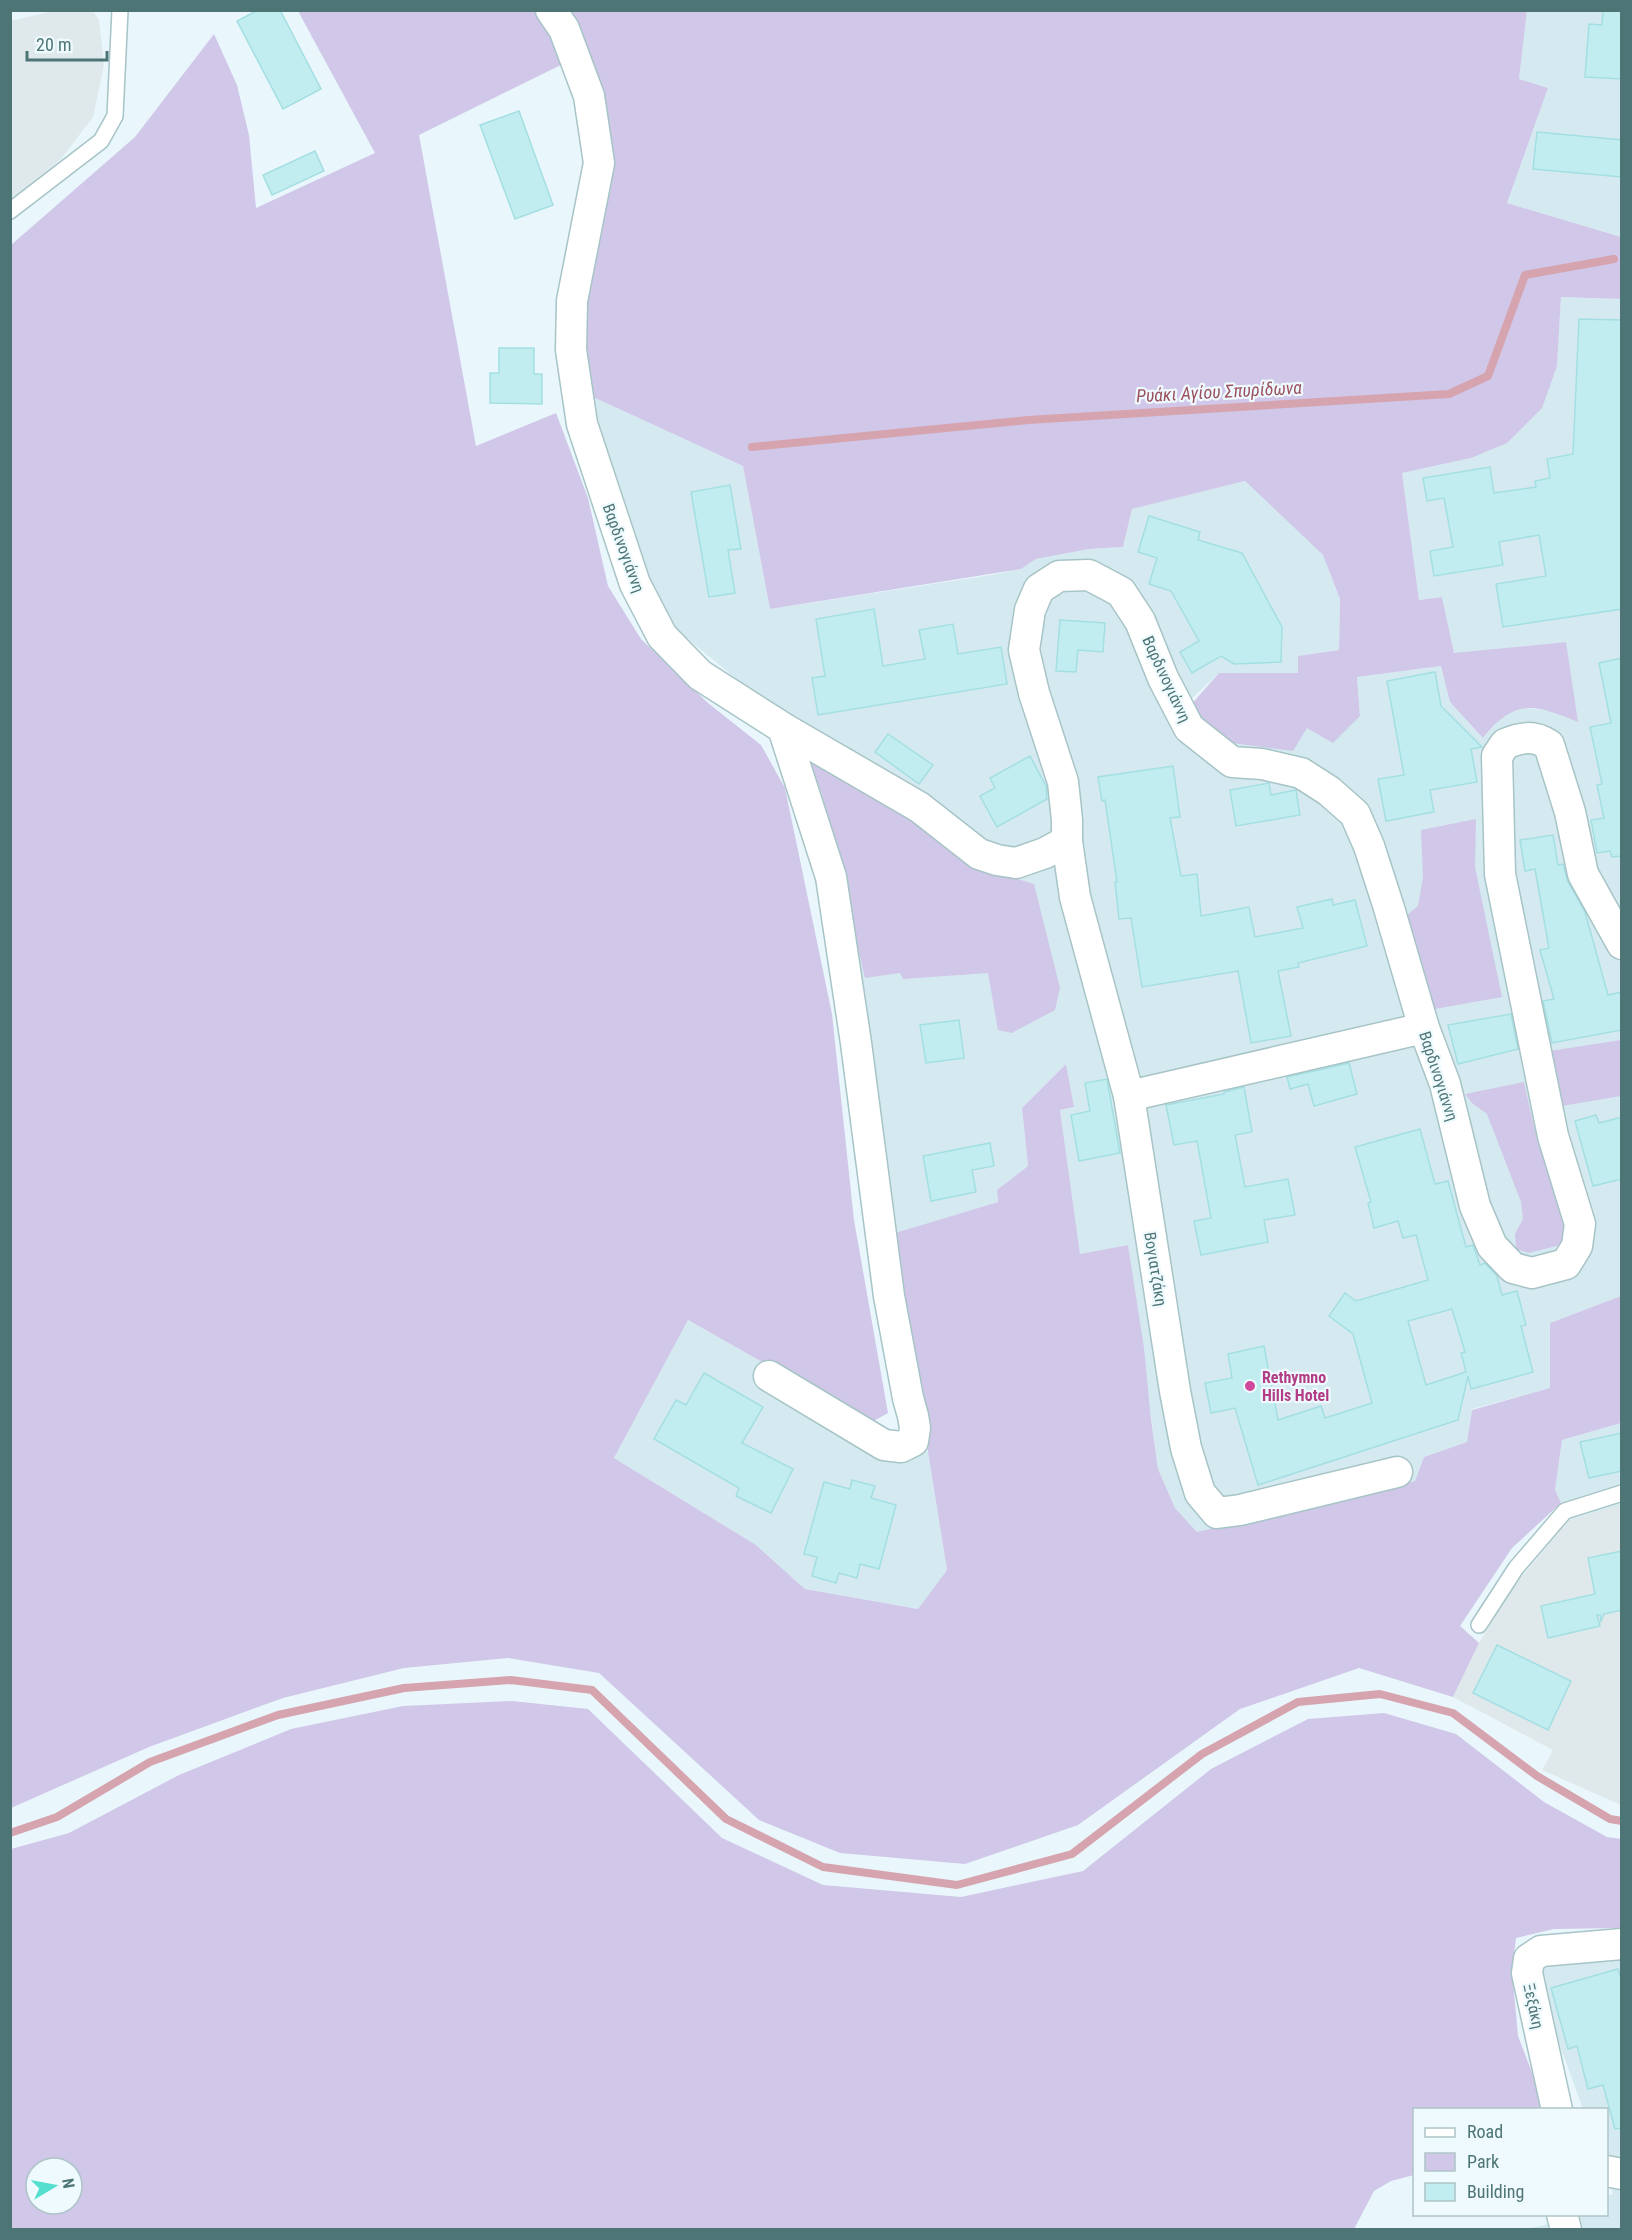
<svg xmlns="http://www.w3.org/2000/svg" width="1632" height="2240" font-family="'Roboto Condensed',sans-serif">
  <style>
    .residential { fill: #d5eaf0 }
    .industrial { fill: #dfe9eb }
    .green { fill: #d0c7e9; fill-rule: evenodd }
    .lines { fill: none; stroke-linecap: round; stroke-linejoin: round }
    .stream { stroke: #d6a4ae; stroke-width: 8 }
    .building { fill: #c2edf0; stroke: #a3dfe2; stroke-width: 1.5; fill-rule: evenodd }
    .service-casing { stroke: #a7c4c6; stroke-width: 18 }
    .minor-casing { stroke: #a7c4c6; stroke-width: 33 }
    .service { stroke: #fff; stroke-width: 15 }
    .minor { stroke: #fff; stroke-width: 30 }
    .hotel-dot { fill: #d1479c; stroke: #effafe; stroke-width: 2 }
    .labels { text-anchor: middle; stroke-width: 4.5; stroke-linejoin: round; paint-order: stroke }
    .street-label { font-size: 16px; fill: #4d7575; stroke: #effafe }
    .hotel-label { font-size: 16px; font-weight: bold; fill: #b23c85; stroke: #effafe; text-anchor: start }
    .water-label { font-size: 18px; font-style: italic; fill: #9c515f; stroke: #effafe }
  </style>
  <rect width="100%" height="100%" fill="#e9f7fc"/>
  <g class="residential">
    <path d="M 1527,11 L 1621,11 L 1621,237 L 1507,203 L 1548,88 L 1519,79 Z"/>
    <path d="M 1561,297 L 1621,299 L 1621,1296 L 1550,1323 L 1550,1388 L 1472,1409 L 1467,1442 L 1424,1457 L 1415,1481 L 1197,1532 L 1175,1508 L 1158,1469 L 1128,1245 L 1080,1255 L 1060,1110 L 1074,1107 L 1066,1064 L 1022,1108 L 1028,1166 L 997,1190 L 998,1202 L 885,1236 L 836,876 L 760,698 L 679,632 L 649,586 L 622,506 L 591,396 L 743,466 L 770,609 L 991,575 L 1021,569 L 1036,559 L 1089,549 L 1123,547 L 1132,509 L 1245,481 L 1323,555 L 1340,599 L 1339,650 L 1298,656 L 1298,673 L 1219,673 L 1186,704 L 1307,728 L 1360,716 L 1357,677 L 1442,666 L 1450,702 L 1483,738 L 1503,716 L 1521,707 L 1551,711 L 1566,642 L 1454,654 L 1442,597 L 1419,600 L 1402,473 L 1471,458 L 1557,366 Z"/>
    <path d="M 688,1320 L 870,1423 L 928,1452 L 947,1570 L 918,1609 L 805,1589 L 756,1545 L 614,1458 Z"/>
    <path d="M 1621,1423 L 1621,1505 L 1569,1520 L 1555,1490 L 1562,1440 Z"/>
    <path d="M 1621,1949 L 1621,2229 L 1520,2230 L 1579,2218 L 1578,2215 L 1606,2214 L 1607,2196 L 1613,2194 L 1607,2176 L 1606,2110 L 1583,2109 L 1535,1977 L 1541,1964 Z"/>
  </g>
  <g class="industrial">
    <path d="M 54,11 L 93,11 L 99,20 L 104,65 L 93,117 L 61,159 L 11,202 L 10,21 Z"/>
    <path d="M 1621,1505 L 1621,1805 L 1542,1770 L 1553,1750 L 1453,1697 L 1479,1643 L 1514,1586 L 1569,1520 Z"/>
  </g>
  <g class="green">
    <path d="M 298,11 L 538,11 L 565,63 L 419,135 L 476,446 L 556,413 L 588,498 L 608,586 L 641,639 L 708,703 L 761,745 L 785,788 L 832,1014 L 854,1220 L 888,1413 L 870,1423 L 688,1320 L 614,1458 L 756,1545 L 805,1589 L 918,1609 L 947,1570 L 928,1452 L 885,1236 L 998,1202 L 997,1190 L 1028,1166 L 1022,1108 L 1066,1064 L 1074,1107 L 1060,1110 L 1080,1254 L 1128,1245 L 1144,1348 L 1151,1419 L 1158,1469 L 1175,1508 L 1197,1532 L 1415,1481 L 1424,1457 L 1467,1442 L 1472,1410 L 1550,1388 L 1550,1323 L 1621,1296 L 1621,1423 L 1562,1440 L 1555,1490 L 1561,1503 L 1512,1548 L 1460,1626 L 1479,1643 L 1453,1697 L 1359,1668 L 1240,1709 L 1078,1825 L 965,1864 L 840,1853 L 759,1820 L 599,1673 L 508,1658 L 404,1668 L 283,1698 L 149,1747 L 11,1808 L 11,245 L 135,137 L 214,34 L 237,85 L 249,135 L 256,208 L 375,153 Z"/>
    <path d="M 564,11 L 1527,11 L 1519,79 L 1548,88 L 1507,203 L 1621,237 L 1621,299 L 1561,297 L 1557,366 L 1542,408 L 1507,443 L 1471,458 L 1402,473 L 1419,600 L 1442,597 L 1454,653 L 1566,642 L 1578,722 C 1534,704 1515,698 1483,738 L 1450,702 L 1441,666 L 1357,677 L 1360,716 L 1333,743 L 1307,728 L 1293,751 L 1216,741 L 1189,707 L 1219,673 L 1298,673 L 1298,656 L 1339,650 L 1340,599 L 1323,555 L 1245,481 L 1132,509 L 1123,547 L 1089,549 L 1036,559 L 1021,569 L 770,609 L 743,466 L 591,396 L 580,306 L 609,166 Z"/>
    <path d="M 806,755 L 864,787 L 985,869 L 1034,884 L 1060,988 L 1055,1010 L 1012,1033 L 998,1030 L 988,973 L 903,979 L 900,973 L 865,978 L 822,794 Z"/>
    <path d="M 1476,819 L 1475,867 L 1502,997 L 1435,1009 L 1403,918 L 1418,906 L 1423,877 L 1421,830 Z"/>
    <path d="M 1621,1040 L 1621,1096 L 1556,1107 L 1543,1052 Z"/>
    <path d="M 1524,1082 C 1530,1109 1536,1137 1545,1163 C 1552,1184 1565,1201 1566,1224 C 1566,1232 1563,1238 1560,1245 L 1529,1253 L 1516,1249 L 1515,1234 L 1523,1219 L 1521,1202 L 1487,1114 L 1472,1103 L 1465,1094 Z"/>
    <path d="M 512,1701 L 588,1709 L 722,1838 L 823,1885 L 961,1897 L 1083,1871 L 1211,1769 L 1308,1719 L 1384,1713 L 1456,1734 L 1544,1802 L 1607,1837 L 1621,1839 L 1621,1928 L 1554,1929 L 1516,1938 L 1512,1970 L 1518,2036 L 1546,2109 L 1414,2110 L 1414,2175 L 1391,2181 L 1374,2191 L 1354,2229 L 11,2230 L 11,1849 L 69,1833 L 179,1775 L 291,1729 L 403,1706 ZM 36,2168 L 72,2168 L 72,2204 L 36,2204 Z"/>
  </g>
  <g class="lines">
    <g class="stream">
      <path d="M 752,447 L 1028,420 L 1449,394 L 1488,376 L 1525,275 L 1614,259"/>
      <path d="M 10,1833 L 57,1817 L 150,1762 L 278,1715 L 404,1688 L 511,1680 L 592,1690 L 726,1819 L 823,1867 L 957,1885 L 1072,1854 L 1202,1754 L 1298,1702 L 1380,1694 L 1453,1713 L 1537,1776 L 1610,1819 L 1622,1821"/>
    </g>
  </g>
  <g class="building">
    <path d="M 258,10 L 280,10 L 321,89 L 283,109 L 237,21 Z"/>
    <path d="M 1603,10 L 1622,10 L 1622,79 L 1585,77 L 1589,24 L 1602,25 Z"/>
    <path d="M 519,111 L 553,205 L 515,219 L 480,125 Z"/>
    <path d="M 1537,132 L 1622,140 L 1622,177 L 1533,169 Z"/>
    <path d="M 315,151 L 324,171 L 272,195 L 263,175 Z"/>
    <path d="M 1579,319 L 1622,320 L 1622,609 L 1503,627 L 1496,584 L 1546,576 L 1539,535 L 1499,542 L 1503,565 L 1434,576 L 1430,551 L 1453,547 L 1444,498 L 1427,501 L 1423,478 L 1490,467 L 1494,493 L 1536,487 L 1535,481 L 1550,478 L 1547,459 L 1573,454 Z"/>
    <path d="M 499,348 L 534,348 L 534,374 L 542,374 L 542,404 L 490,403 L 490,373 L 499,373 Z"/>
    <path d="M 730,485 L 741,549 L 728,550 L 735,593 L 709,597 L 691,492 Z"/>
    <path d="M 1149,516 L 1200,532 L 1198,540 L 1242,553 L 1282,627 L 1281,662 L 1234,664 L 1221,656 L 1192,673 L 1180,652 L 1199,641 L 1171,591 L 1149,584 L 1157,558 L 1138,552 Z"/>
    <path d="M 874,609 L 883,666 L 925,659 L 919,630 L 953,624 L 958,654 L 1001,647 L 1007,684 L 818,715 L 812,678 L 825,676 L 816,619 Z"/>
    <path d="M 1060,620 L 1105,623 L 1103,652 L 1078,650 L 1076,672 L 1056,671 Z"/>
    <path d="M 1622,658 L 1622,856 L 1612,857 L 1610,851 L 1597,853 L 1591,820 L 1604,818 L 1597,785 L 1602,784 L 1590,727 L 1611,723 L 1599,663 Z"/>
    <path d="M 1435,672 L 1441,706 L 1482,747 L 1471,749 L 1477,782 L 1430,790 L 1434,812 L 1386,821 L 1378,779 L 1404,775 L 1387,681 Z"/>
    <path d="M 888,734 L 933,765 L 919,784 L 875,752 Z"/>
    <path d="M 1030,756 L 1046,786 L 1047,799 L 997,827 L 980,796 L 995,788 L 990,778 Z"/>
    <path d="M 1173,766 L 1180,817 L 1170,818 L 1181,876 L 1197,874 L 1201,916 L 1249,907 L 1255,937 L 1303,928 L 1297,907 L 1332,899 L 1333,905 L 1355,900 L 1367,946 L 1298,963 L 1299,967 L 1278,971 L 1291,1036 L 1251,1043 L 1238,971 L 1142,987 L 1131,918 L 1119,919 L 1115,882 L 1117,882 L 1105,800 L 1102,801 L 1098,777 Z"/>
    <path d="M 1269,783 L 1271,795 L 1296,790 L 1300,815 L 1236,826 L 1230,790 Z"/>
    <path d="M 1553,835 L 1558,865 L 1563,864 L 1568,882 L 1585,912 L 1608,995 L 1622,992 L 1622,1030 L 1552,1043 L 1543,1001 L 1554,999 L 1540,950 L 1549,948 L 1535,869 L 1525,871 L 1520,840 Z"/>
    <path d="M 1511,1014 L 1518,1049 L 1458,1064 L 1448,1025 Z"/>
    <path d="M 959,1020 L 964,1058 L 926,1063 L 920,1025 Z"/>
    <path d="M 1349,1063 L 1357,1094 L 1314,1106 L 1308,1084 L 1290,1089 L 1287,1077 Z"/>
    <path d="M 1107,1079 L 1120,1153 L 1079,1161 L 1071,1115 L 1090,1111 L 1085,1083 Z"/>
    <path d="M 1244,1087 L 1252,1132 L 1235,1135 L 1245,1187 L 1288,1179 L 1295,1215 L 1264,1220 L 1268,1242 L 1201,1255 L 1194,1221 L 1211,1218 L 1197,1141 L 1174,1145 L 1166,1105 L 1224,1094 L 1224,1092 Z"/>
    <path d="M 1596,1115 L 1599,1123 L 1622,1117 L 1622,1179 L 1593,1186 L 1575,1121 Z"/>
    <path d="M 1420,1129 L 1435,1184 L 1448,1181 L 1466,1247 L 1473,1245 L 1480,1265 L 1485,1263 L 1497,1276 L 1502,1295 L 1517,1291 L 1526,1325 L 1521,1326 L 1533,1372 L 1471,1389 L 1468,1376 L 1458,1420 L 1258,1485 L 1235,1408 L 1211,1413 L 1205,1383 L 1232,1378 L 1228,1354 L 1264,1346 L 1278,1420 L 1321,1406 L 1325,1418 L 1372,1403 L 1353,1334 L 1329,1316 L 1345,1293 L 1356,1301 L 1428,1280 L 1416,1235 L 1403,1238 L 1398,1221 L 1374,1228 L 1368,1203 L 1371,1202 L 1355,1147 ZM 1452,1309 L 1465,1352 L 1461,1353 L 1466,1372 L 1426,1385 L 1408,1321 Z"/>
    <path d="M 990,1143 L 994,1166 L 972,1170 L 976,1192 L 931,1201 L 923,1156 Z"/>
    <path d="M 704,1373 L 763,1407 L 742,1443 L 793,1469 L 771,1513 L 736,1496 L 739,1488 L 654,1439 L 676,1400 L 686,1405 Z"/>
    <path d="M 1622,1433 L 1622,1471 L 1589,1478 L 1580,1442 Z"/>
    <path d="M 852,1480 L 875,1486 L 871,1498 L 896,1505 L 879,1569 L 860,1564 L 857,1578 L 839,1573 L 836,1583 L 812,1576 L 817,1557 L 804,1554 L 824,1482 L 850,1489 Z"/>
    <path d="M 1622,1551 L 1622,1610 L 1604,1614 L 1601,1621 L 1600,1615 L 1597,1615 L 1600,1626 L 1548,1638 L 1541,1606 L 1595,1594 L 1588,1558 Z"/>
    <path d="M 1497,1645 L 1571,1681 L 1548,1730 L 1473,1693 Z"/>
    <path d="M 1618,1969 L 1622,1982 L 1622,2128 L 1615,2129 L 1603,2085 L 1588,2089 L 1577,2046 L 1568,2049 L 1551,1988 Z"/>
  </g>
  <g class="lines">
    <defs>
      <g id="service">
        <path d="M 10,211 L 101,141 L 115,116 L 120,10"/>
        <path d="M 1479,1625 L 1516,1568 L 1565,1511 L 1622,1493"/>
      </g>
      <g id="minor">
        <path d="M 551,10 L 564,29 L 589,96 L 599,163 L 572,301 L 571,350 L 582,424 L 635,584 L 662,636 L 700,675 L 783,728 L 919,807 L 979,854 L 997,860 L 1016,863 L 1045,853 L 1067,841 L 1067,820 L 1063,782 L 1034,693 L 1024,650 L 1030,610 L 1039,589 L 1059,576 L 1089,575 L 1121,592 L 1140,621 L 1163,678 L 1189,728 L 1232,762 L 1262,764 L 1301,773 L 1329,791 L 1355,814 L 1369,846 L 1389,908 L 1424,1028 L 1445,1084 L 1475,1206 L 1492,1246 L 1513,1268 L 1532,1273 L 1566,1264 L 1577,1246 L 1580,1224 L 1553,1136 L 1500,874 L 1497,756 L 1505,744 C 1521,737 1534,735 1549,745 L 1570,812 L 1583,874 L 1622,944"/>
        <path d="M 1067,841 L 1075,897 L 1129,1096 L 1175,1391 L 1186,1448 L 1200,1493 L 1217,1513 L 1240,1510 L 1397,1472"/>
        <path d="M 1129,1096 L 1424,1028"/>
        <path d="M 769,1376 L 884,1445 L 901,1447 L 913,1441 L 915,1428 L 913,1416 L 908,1398 L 889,1296 L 856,1043 L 831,877 L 783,728"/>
        <path d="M 1557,2110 L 1527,1973 L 1529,1959 L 1541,1951 L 1622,1944"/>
        <path d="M 1606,2171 L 1622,2174"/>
        <path d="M 1562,2214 L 1566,2230"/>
      </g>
    </defs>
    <use href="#service" class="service-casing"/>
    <use href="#minor" class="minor-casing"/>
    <use href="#service" class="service"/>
    <use href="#minor" class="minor"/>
  </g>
  <circle class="hotel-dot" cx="1250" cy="1386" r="6"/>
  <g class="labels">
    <g class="street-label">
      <text transform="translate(624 548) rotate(70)" y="6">Βαρδινογιάννη</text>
      <text transform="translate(1167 679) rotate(65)" y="6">Βαρδινογιάννη</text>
      <text transform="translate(1439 1076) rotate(72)" y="6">Βαρδινογιάννη</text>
      <text transform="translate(1156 1269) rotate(81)" y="6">Βογιατζάκη</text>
      <text transform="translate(1534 2006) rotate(78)" y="6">Ξεξάκη</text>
    </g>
    <g class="hotel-label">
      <text x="1262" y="1383">Rethymno<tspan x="1262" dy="18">Hills Hotel</tspan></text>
    </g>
    <g class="water-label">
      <text transform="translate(1219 392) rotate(-3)" y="6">Ρυάκι Αγίου Σπυρίδωνα</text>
    </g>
  </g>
  <rect width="1632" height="2240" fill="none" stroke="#4d7575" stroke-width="24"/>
  <rect x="1413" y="2108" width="195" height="108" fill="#effafe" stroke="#aec5c7" stroke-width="1.5"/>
  <rect x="1425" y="2128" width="30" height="9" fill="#ffffff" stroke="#aec5c7" stroke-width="1.5"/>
  <text x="1467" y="2138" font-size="18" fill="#4d7575">Road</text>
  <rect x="1425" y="2153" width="30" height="18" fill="#d0c7e9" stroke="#aec5c7" stroke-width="1.5"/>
  <text x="1467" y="2168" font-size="18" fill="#4d7575">Park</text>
  <rect x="1425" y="2183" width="30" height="18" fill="#c2edf0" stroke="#aec5c7" stroke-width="1.5"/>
  <text x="1467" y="2198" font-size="18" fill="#4d7575">Building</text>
  <g transform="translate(54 2186) rotate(80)"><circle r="28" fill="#effafe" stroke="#aec5c7" stroke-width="1.5"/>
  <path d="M0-4.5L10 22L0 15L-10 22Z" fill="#54dfcf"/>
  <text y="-9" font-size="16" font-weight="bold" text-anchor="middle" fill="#4d7575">N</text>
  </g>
  <path d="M27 51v9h80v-9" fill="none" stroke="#4d7575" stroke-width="3"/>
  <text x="36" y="51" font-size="18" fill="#4d7575" stroke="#effafe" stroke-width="4.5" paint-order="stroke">20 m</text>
</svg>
